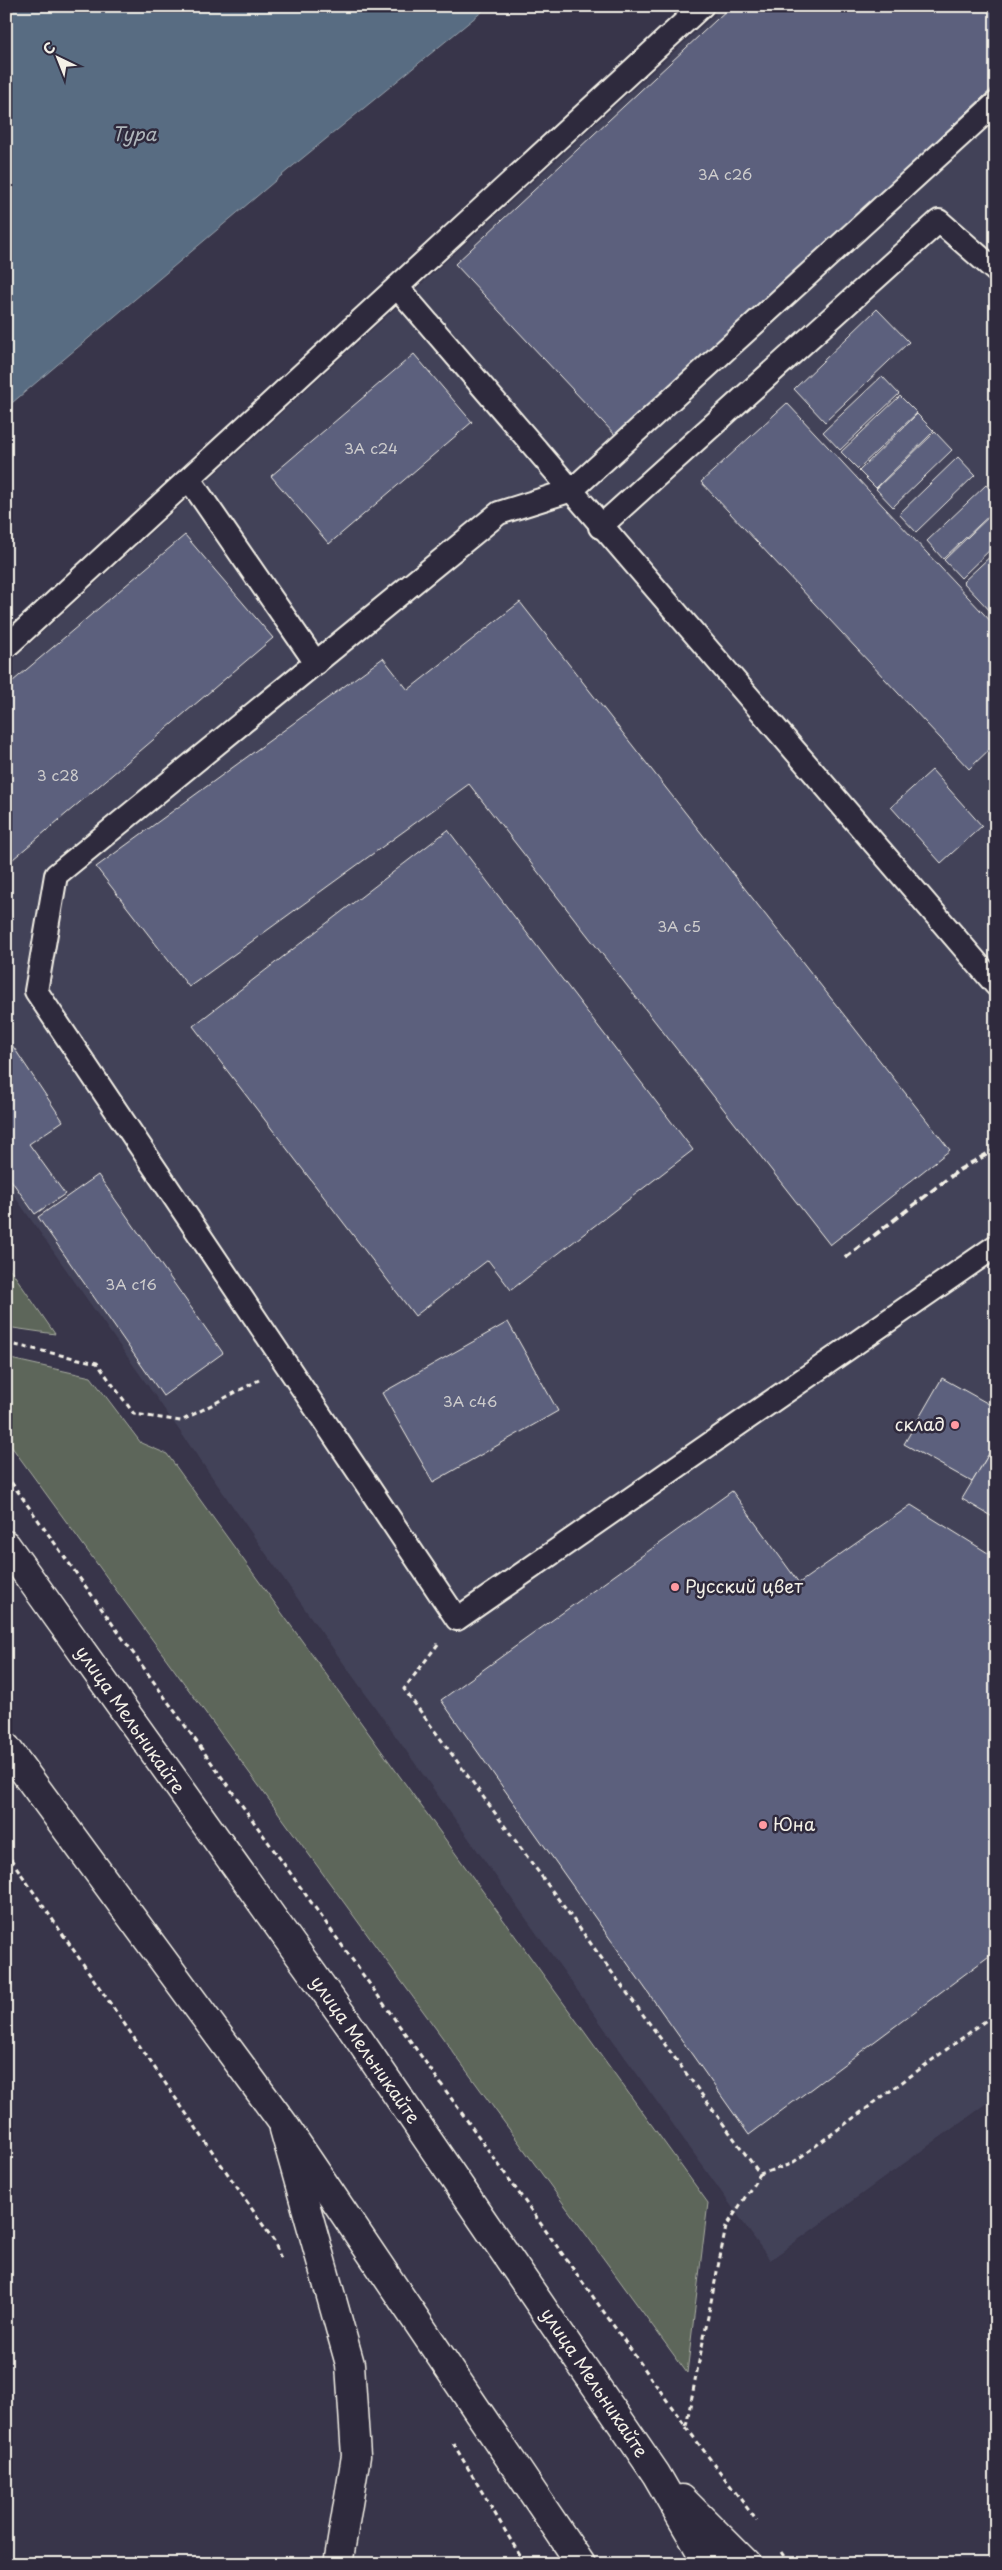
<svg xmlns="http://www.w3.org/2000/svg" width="1002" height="2570" font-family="'Playpen Sans',sans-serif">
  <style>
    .built { fill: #434259 }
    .green { fill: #5d665a; stroke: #a8aca1 }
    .water { fill: #596c82; stroke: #97a1ab }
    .building { fill: #5c617d; stroke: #f4f1e8 }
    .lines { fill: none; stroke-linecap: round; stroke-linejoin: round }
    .service-casing { stroke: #f4f1e8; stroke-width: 26 }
    .tertiary-casing { stroke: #f4f1e8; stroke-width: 31 }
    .secondary-casing { stroke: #f4f1e8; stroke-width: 31 }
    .path { stroke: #f4f1e8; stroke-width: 3; stroke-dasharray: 5 4; stroke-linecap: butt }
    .service { stroke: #2f2a3d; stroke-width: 22 }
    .tertiary { stroke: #2f2a3d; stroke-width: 28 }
    .secondary { stroke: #2f2a3d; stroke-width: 28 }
    .rail { stroke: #f4f1e8; stroke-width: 4; stroke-dasharray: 8 4; stroke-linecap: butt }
    .poi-dot { fill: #ff9aa2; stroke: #2f2a3d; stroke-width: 2 }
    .labels { text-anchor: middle; stroke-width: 5; stroke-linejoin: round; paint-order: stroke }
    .number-label { font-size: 15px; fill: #cecdcd }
    .poi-label { font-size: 18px; fill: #f4f1e8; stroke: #2f2a3d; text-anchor: start }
    .street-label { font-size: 18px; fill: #f4f1e8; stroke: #2f2a3d }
    .water-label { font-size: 19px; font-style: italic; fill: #aeb5ba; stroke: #2f2a3d }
  </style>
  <rect width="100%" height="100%" fill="#38354a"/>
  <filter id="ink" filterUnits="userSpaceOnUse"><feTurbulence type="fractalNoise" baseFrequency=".02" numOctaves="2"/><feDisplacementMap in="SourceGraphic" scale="10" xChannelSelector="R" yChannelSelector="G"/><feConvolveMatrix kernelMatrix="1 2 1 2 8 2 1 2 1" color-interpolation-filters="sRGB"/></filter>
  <g filter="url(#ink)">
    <path class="built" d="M 724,6 L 996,6 L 996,2097 L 770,2260 L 317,1626 L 6,1184 L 6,666 Z"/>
    <g class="green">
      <path d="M 6,1263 L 55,1334 L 6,1327 Z"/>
      <path d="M 6,1358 L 91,1377 L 141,1443 L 167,1454 L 708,2203 L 687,2373 L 6,1439 Z"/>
    </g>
    <path class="water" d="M 6,6 L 489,6 L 288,170 L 6,408 Z"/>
    <g class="building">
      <path d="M 731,6 L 996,6 L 996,85 L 618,438 L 455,264 Z"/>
      <path d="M 877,309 L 909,342 L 825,422 L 794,389 Z"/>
      <path d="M 414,354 L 472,422 L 329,544 L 271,476 Z"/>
      <path d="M 882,376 L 899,394 L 840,450 L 823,432 Z"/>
      <path d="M 900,396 L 917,413 L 858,469 L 841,452 Z"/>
      <path d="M 787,403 L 996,627 L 996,743 L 969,769 L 701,482 Z"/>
      <path d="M 917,414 L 934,431 L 876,488 L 859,471 Z"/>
      <path d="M 935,432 L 952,450 L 893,507 L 876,489 Z"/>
      <path d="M 958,457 L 975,475 L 916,532 L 899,514 Z"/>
      <path d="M 986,485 L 996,496 L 996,509 L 943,559 L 927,541 Z"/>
      <path d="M 996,510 L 996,544 L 961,578 L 944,560 Z"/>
      <path d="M 185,535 L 273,638 L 6,865 L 6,687 Z"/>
      <path d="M 996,551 L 996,614 L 994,615 L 963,582 Z"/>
      <path d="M 520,602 L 950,1150 L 830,1245 L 469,784 L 189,987 L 96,867 L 383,658 L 408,690 Z"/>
      <path d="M 932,770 L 982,826 L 941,863 L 891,807 Z"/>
      <path d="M 448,830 L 693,1150 L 511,1290 L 488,1260 L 415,1316 L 193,1026 Z"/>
      <path d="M 6,1036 L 63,1121 L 29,1144 L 65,1194 L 35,1214 L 6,1173 Z"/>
      <path d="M 98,1175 L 223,1353 L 163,1396 L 38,1217 Z"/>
      <path d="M 508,1322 L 558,1411 L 433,1482 L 382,1393 Z"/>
      <path d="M 942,1378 L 996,1408 L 996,1442 L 972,1482 L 904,1444 Z"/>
      <path d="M 996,1442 L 996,1519 L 962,1499 Z"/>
      <path d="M 732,1491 L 799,1583 L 911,1505 L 996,1558 L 996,1951 L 749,2135 L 441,1700 Z"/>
    </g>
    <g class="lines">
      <defs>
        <g id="service">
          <path d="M 996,103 L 572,490 L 499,513 L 56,875 L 36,991 L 457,1619 L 996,1246"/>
          <path d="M 397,287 L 996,985"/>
          <path d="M 189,479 L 316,663"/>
          <path d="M 600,527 L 939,221 L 996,271"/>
          <path d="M 6,647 L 702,6"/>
        </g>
        <path id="tertiary" d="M 284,2129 L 350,2364 L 356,2456 L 338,2564"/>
        <g id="secondary">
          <path d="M 6,1545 L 350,2026 L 656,2474 L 708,2564"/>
          <path d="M 6,1747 L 283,2123 L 581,2564"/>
          <path d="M 682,2499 L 747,2564"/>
        </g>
      </defs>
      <use href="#service" class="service-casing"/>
      <use href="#tertiary" class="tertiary-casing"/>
      <use href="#secondary" class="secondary-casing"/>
      <g class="path">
        <path d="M 6,1343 L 97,1363 L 134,1414 L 181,1421 L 259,1380"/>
        <path d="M 6,1475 L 686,2427 L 757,2521"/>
        <path d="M 438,1644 L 404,1689 L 760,2174 L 791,2164 L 996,2013"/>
        <path d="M 6,1852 L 274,2241 L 281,2259"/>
        <path d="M 686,2426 L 726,2227 L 760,2174"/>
        <path d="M 453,2443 L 525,2564"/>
        <path d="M 781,2552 L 789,2564"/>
      </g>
      <use href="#service" class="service"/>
      <use href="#tertiary" class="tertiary"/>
      <use href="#secondary" class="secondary"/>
      <path class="rail" d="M 845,1258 L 959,1170 L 996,1149"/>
    </g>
  </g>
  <g class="poi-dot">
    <circle cx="955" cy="1425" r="5"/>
    <circle cx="675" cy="1587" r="5"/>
    <circle cx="763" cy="1825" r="5"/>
  </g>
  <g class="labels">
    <g class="number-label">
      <text x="725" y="180">3А с26</text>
      <text x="371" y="454">3А с24</text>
      <text x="58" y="781">3 с28</text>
      <text x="679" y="932">3А с5</text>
      <text x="131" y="1290">3А с16</text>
      <text x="470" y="1407">3А с46</text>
    </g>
    <g class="poi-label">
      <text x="945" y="1431" text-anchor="end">склад</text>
      <text x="685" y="1593">Русский цвет</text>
      <text x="773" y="1831">Юна</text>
    </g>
    <g class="street-label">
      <text transform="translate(130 1720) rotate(55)" y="6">улица Мельникайте</text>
      <text transform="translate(365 2050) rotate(55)" y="6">улица Мельникайте</text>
      <text transform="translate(594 2383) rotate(56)" y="6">улица Мельникайте</text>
    </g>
    <g class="water-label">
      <text x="134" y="141">Тура</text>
    </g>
  </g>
  <rect width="1002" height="2570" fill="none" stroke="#2f2a3d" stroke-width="25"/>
  <rect x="12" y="12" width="977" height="2545" fill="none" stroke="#f4f1e8" stroke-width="2" filter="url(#ink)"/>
  <g transform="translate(58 58) rotate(317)" stroke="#2f2a3d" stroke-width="4" paint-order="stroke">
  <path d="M0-4L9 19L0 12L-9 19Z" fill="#f4f1e8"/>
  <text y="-8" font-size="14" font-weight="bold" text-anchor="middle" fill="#f4f1e8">С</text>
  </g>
</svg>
